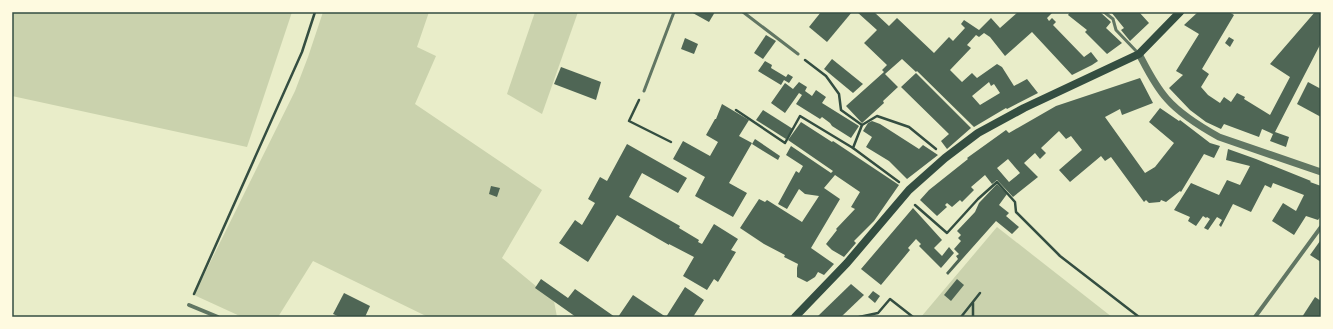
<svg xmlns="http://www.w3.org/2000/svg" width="1333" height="329" font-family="Figtree,sans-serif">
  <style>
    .green { fill: #cad2ad }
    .building { fill: #4f6655; fill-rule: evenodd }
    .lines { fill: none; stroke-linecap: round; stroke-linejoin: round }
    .path { stroke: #344e41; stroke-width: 2.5 }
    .service { stroke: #617663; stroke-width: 3 }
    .minor { stroke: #617663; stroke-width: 4 }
    .tertiary { stroke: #617663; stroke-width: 7 }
    .secondary { stroke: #344e41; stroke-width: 8 }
    .neatline { fill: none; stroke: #344e41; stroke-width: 1.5 }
  </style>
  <rect width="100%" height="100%" fill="#e9edc9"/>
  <g class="green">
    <path d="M 12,12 L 292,12 L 247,147 L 12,96 Z"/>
    <path d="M 323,12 L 429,12 L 417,47 L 436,56 L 415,104 L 542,190 L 502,258 L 554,301 L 557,317 L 428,317 L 313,261 L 278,317 L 242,317 L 194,295 L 295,91 L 308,57 Z"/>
    <path d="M 535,12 L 578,12 L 542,114 L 507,94 Z"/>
    <path d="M 997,227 L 1112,317 L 921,317 Z"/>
  </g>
  <g class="building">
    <path d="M 691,12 L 715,12 L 709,22 Z"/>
    <path d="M 821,12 L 852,12 L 827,42 L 809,27 Z"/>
    <path d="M 857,12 L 874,12 L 889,26 L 897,18 L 934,53 L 949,37 L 953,41 L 965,28 L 961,24 L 964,20 L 979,30 L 991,18 L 1000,28 L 1018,12 L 1053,12 L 1047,18 L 1049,21 L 1052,18 L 1056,22 L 1053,25 L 1084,57 L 1091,52 L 1098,61 L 1092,65 L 1072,75 L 1032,32 L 1005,56 L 990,37 L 984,33 L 979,37 L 976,35 L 967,45 L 971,48 L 950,70 L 962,82 L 972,73 L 977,78 L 997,64 L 1002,67 L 1014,86 L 1027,79 L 1038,93 L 1007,109 L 1006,108 L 974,127 L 917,71 L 916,72 L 902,59 L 885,74 L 898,87 L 883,101 L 884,103 L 862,123 L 846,106 L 884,72 L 882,70 L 887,65 L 864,43 L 877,30 ZM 989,82 L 991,86 L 994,84 L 1000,93 L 980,105 L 972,96 Z"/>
    <path d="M 1070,12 L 1100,12 L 1111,22 L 1106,28 L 1122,43 L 1107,54 L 1085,32 L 1087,30 L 1068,15 Z"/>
    <path d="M 1111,12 L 1139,12 L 1149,23 L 1130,41 L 1121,30 L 1124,28 Z"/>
    <path d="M 1198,12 L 1229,12 L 1234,15 L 1202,69 L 1209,74 L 1201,87 L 1208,95 L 1220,103 L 1224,97 L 1231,102 L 1237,93 L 1245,97 L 1244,99 L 1270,115 L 1290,77 L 1270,64 L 1315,12 L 1321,12 L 1321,43 L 1275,132 L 1289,137 L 1286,147 L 1270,141 L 1273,134 L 1262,129 L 1259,137 L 1224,124 L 1221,129 L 1206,122 L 1190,110 L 1169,88 L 1183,75 L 1176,71 L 1199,34 L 1184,25 Z"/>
    <path d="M 766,35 L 776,41 L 763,59 L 754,53 Z"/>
    <path d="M 1229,37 L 1234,40 L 1230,47 L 1225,43 Z"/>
    <path d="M 685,38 L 698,44 L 694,54 L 681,49 Z"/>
    <path d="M 832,59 L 863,84 L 853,93 L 824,69 Z"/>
    <path d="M 765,61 L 772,65 L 771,68 L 786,77 L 788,74 L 793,77 L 789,83 L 784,80 L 781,85 L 758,71 Z"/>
    <path d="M 561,67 L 601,82 L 596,100 L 554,84 Z"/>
    <path d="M 916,73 L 971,128 L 947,149 L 941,141 L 949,134 L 901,87 Z"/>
    <path d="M 1140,78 L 1153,103 L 1122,115 L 1120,109 L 1105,117 L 1145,173 L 1155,167 L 1174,143 L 1149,122 L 1160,108 L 1179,121 L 1180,120 L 1210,143 L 1220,146 L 1214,158 L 1204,154 L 1181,192 L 1180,191 L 1166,202 L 1161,200 L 1160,202 L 1149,203 L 1146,200 L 1144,202 L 1111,157 L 1105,161 L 1101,156 L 1070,182 L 1059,170 L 1082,150 L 1071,136 L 1066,139 L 1059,131 L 1041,148 L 1046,153 L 1040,159 L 1035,153 L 1024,163 L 1038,177 L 1013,197 L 997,180 L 992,184 L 985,175 L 971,187 L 974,190 L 962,202 L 960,200 L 952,207 L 947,203 L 945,205 L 947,207 L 937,216 L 920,200 L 929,190 L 968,159 L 967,158 L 1006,130 L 1009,133 L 1056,106 ZM 1008,159 L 1020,173 L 1009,182 L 997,168 Z"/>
    <path d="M 799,82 L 807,87 L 805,91 L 812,96 L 816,90 L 826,97 L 822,103 L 859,126 L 851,138 L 832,126 L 830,123 L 822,117 L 820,119 L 796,104 L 802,95 L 799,93 L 785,113 L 771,103 L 785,83 L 793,89 Z"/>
    <path d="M 1308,82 L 1321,89 L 1321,117 L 1297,104 Z"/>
    <path d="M 722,104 L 749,120 L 739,136 L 752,143 L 729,183 L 747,193 L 733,217 L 695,196 L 705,177 L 673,159 L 683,141 L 710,156 L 718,142 L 706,135 L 715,119 L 716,119 Z"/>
    <path d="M 763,110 L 793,129 L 786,139 L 756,120 Z"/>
    <path d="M 872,121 L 880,124 L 919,149 L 923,145 L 938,155 L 907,179 L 889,161 L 866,147 L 872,137 L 863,131 L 868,123 Z"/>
    <path d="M 801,122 L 832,142 L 833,141 L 899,185 L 874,221 L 854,241 L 856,243 L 844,257 L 832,250 L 826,244 L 837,230 L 836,229 L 855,209 L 851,207 L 860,192 L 835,175 L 824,188 L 840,199 L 811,248 L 834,264 L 824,275 L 818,272 L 815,277 L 807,282 L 797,277 L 797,268 L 798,264 L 784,257 L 785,255 L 764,244 L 740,228 L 759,199 L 765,202 L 767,200 L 802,222 L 819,196 L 805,194 L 799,189 L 787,209 L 778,204 L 796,171 L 799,173 L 803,166 L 786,155 L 791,146 L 831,173 L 833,171 L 788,140 Z"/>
    <path d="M 755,139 L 780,156 L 778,160 L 752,144 Z"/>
    <path d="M 627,144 L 687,178 L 678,193 L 642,173 L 629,197 L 680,226 L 679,228 L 699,240 L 698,242 L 702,244 L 714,224 L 738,239 L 731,250 L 736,252 L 718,282 L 714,279 L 707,290 L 683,276 L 694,257 L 669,244 L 669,245 L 617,215 L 588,262 L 559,243 L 575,220 L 582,225 L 595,203 L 588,199 L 600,177 L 607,181 Z"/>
    <path d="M 1228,149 L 1256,159 L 1311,181 L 1310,182 L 1321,186 L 1321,216 L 1318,220 L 1306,216 L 1294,235 L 1272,221 L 1283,203 L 1296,211 L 1304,195 L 1273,183 L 1271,188 L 1265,185 L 1251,212 L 1233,204 L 1221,227 L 1219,225 L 1222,220 L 1217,217 L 1208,230 L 1204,228 L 1210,219 L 1207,217 L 1206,218 L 1203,216 L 1196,226 L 1188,221 L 1190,217 L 1174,210 L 1191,183 L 1219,195 L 1227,180 L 1240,185 L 1250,166 L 1226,160 Z"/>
    <path d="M 997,184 L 1007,194 L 999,205 L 1009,213 L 1006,216 L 1019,227 L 1012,234 L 996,221 L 948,275 L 946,273 L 958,259 L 956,256 L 959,254 L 954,249 L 961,241 L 958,238 L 961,235 L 957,231 L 975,212 L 979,203 Z"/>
    <path d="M 491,186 L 500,188 L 497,197 L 489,194 Z"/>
    <path d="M 913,208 L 942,240 L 934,248 L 942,256 L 949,247 L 954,253 L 941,268 L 919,246 L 921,244 L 916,239 L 908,248 L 910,250 L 881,285 L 861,269 Z"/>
    <path d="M 1320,241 L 1321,242 L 1321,262 L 1310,255 Z"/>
    <path d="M 541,279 L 568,298 L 575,289 L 615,317 L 576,317 L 535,288 Z"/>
    <path d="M 957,279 L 964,285 L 951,301 L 944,295 Z"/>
    <path d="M 851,284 L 864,295 L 841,317 L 817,317 Z"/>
    <path d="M 685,287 L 704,300 L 693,317 L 618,317 L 633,295 L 666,317 Z"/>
    <path d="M 873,291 L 880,296 L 875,303 L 868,297 Z"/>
    <path d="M 344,293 L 370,306 L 365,317 L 340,317 L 333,314 Z"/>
    <path d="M 1315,297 L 1321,301 L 1321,317 L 1302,317 Z"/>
  </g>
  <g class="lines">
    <g class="path">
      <path d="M 805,60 L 826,76 L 839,94 L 841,110 L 862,125 L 853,148 L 899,182"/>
      <path d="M 639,100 L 629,121 L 671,142"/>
      <path d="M 736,110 L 785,143 L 800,116 L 853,148"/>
      <path d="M 862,125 L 877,116 L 909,127 L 936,149"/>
      <path d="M 915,205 L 947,233 L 978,199 L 997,182 L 1015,202 L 1016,212 L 1060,256 L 1139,317"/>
      <path d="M 194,294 L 302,52 L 315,12"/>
      <path d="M 973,303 L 973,317"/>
      <path d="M 859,317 L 878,313 L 890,299 L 913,317"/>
      <path d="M 961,317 L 980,293"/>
    </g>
    <g class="service">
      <path d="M 743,12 L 798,54"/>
      <path d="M 1104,12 L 1113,19 L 1116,30 L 1138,53"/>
      <path d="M 644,91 L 674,12"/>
    </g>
    <g class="minor">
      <path d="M 189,305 L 218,317"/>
      <path d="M 1255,317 L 1321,227"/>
    </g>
    <path class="tertiary" d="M 1139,54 C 1147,69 1155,86 1167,99 C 1181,115 1201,127 1219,137 L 1321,172"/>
    <path class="secondary" d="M 795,317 L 847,263 L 909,190 L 945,158 L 978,133 L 1024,108 L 1139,54 L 1180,12"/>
  </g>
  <rect width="1333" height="329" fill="none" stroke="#fefae0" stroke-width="26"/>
  <rect x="13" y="13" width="1307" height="303" class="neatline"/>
</svg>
